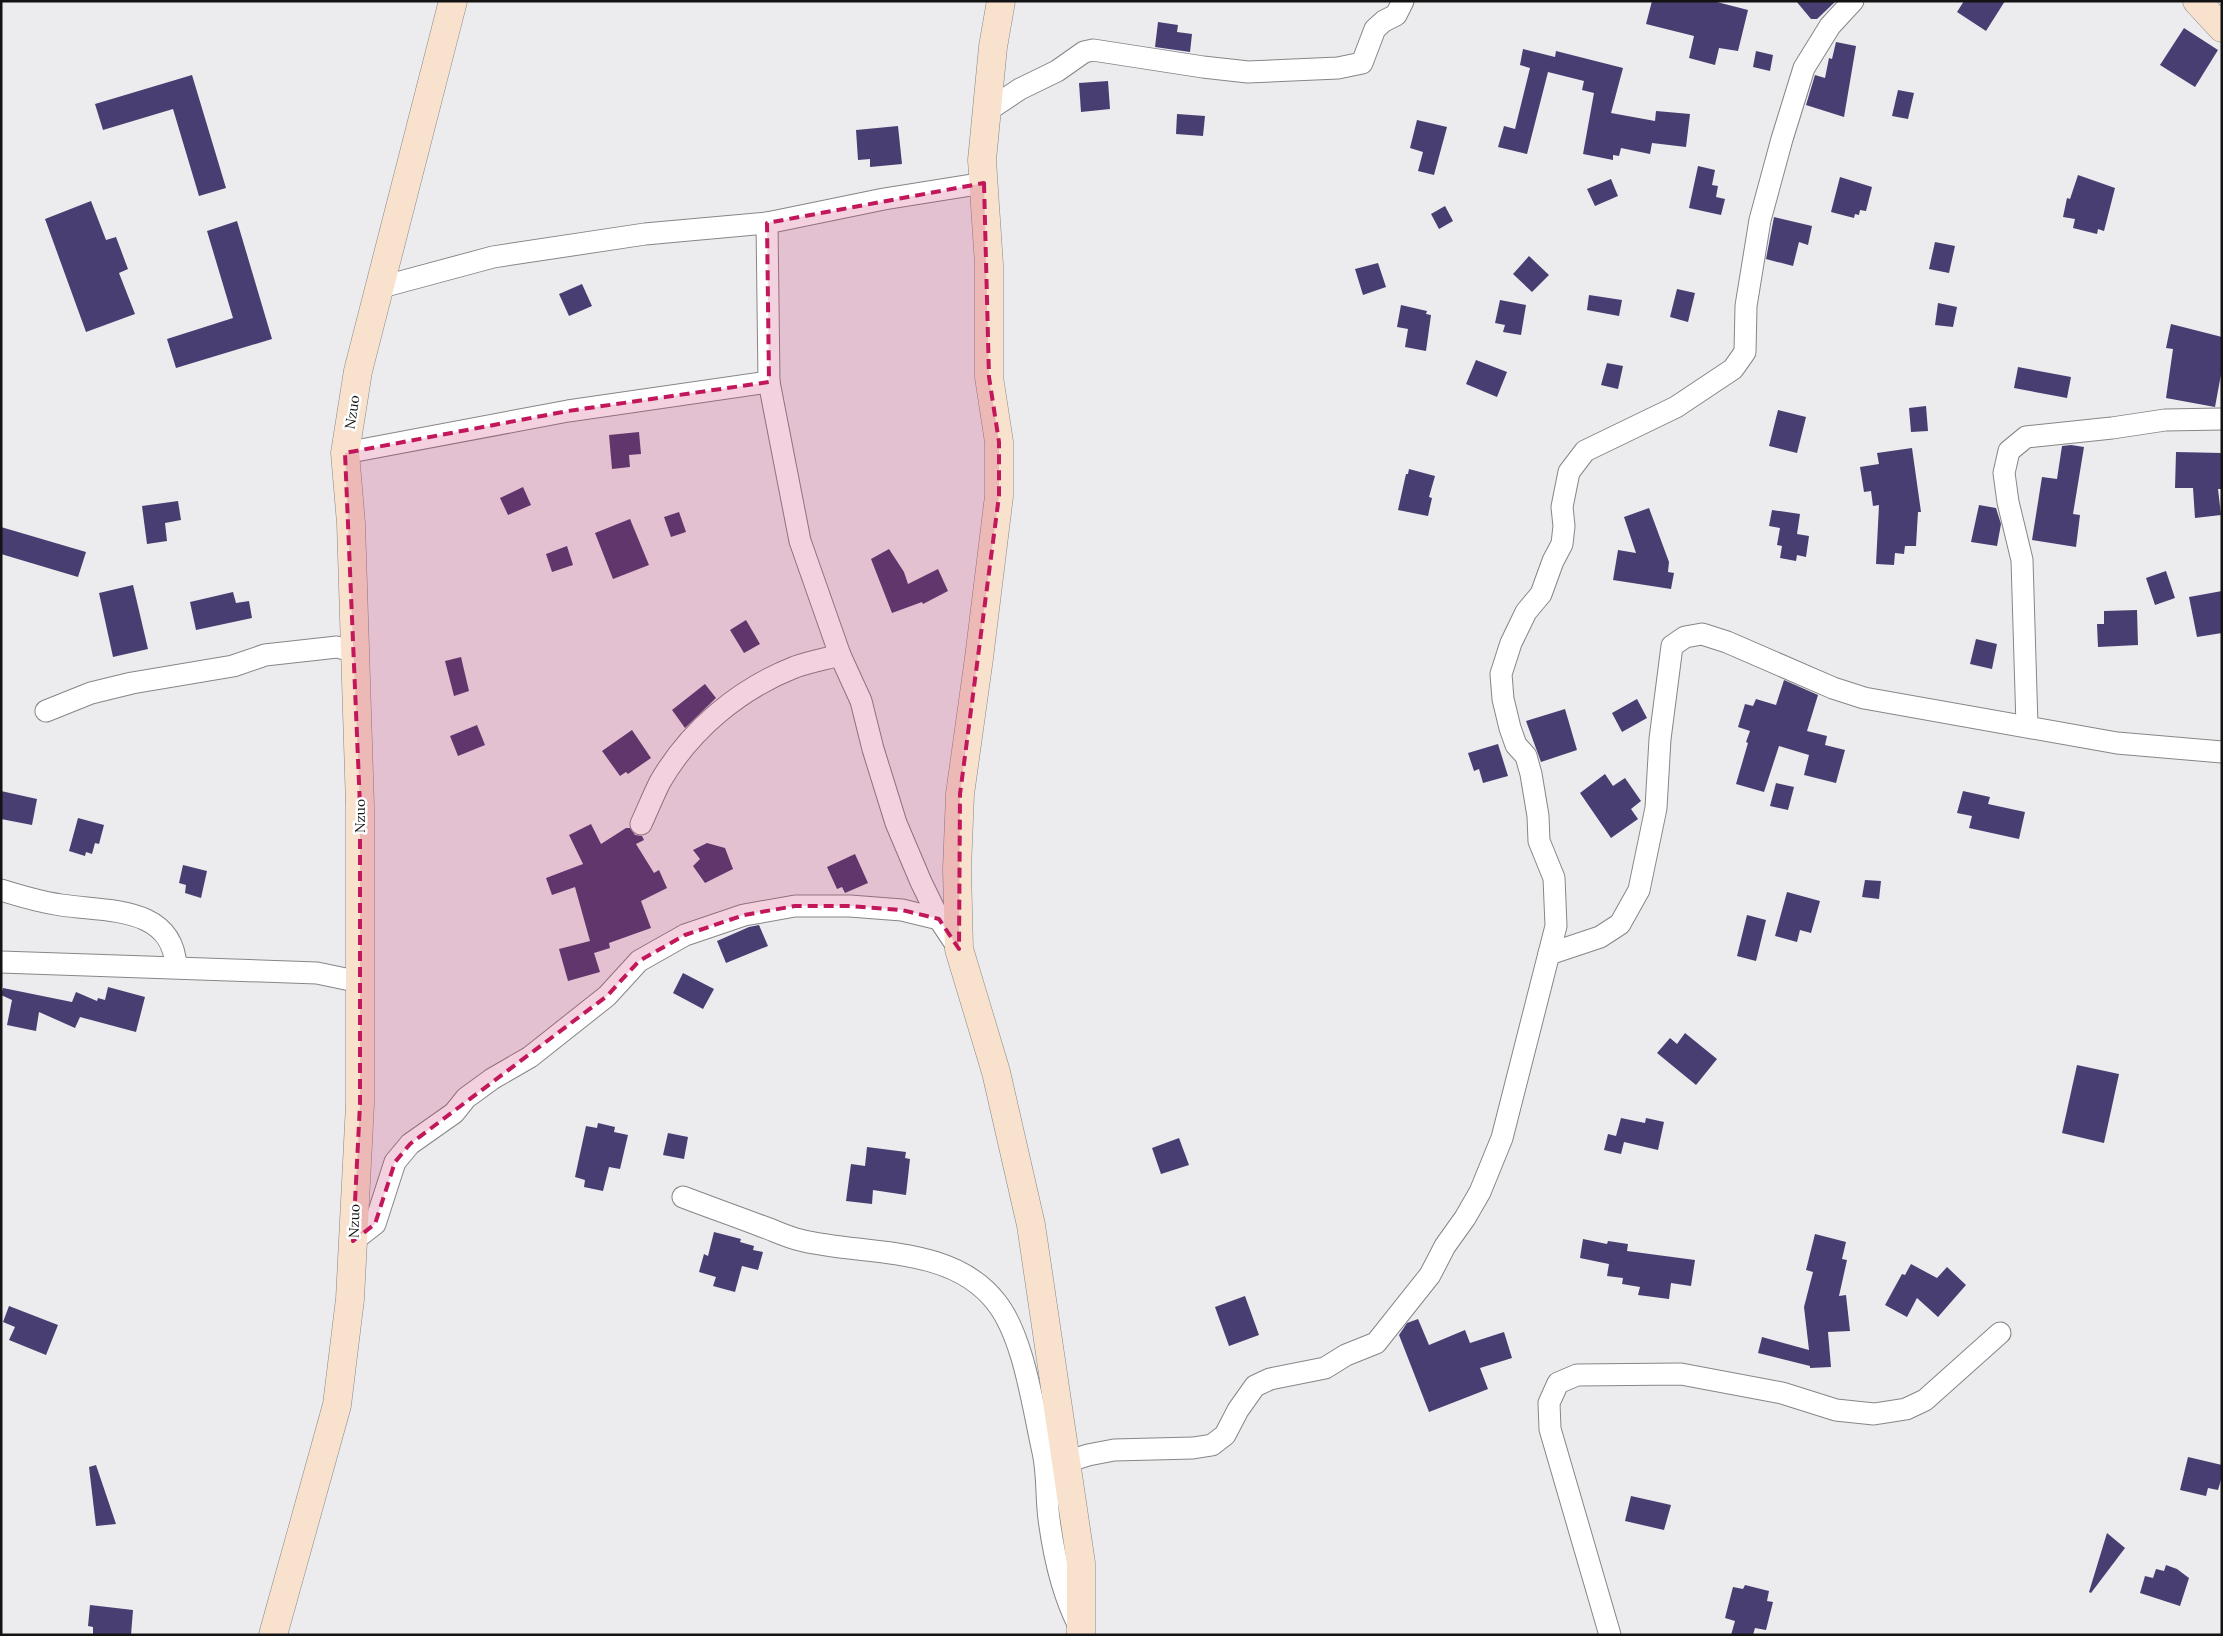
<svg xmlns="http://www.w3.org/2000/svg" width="2223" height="1636" font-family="Lora,serif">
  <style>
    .building { fill: #493e71 }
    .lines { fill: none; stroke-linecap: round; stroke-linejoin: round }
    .street-casing { stroke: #868688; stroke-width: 23 }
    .secondary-casing { stroke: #868688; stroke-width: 29 }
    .street { stroke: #fff; stroke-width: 21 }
    .secondary { stroke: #f8e1cd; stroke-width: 28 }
    .marked { fill: #c2185b; fill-opacity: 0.2; stroke: #c2185b; stroke-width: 4; stroke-dasharray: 10 6; stroke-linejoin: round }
    .labels { text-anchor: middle; stroke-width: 5; stroke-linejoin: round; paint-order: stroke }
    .street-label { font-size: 14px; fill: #131314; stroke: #fff }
  </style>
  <rect width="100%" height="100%" fill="#ececef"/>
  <g class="building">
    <path d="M 1652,1 L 1713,1 L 1748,10 L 1738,51 L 1719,48 L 1715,65 L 1689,58 L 1694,36 L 1646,24 Z"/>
    <path d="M 1796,1 L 1836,1 L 1817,19 L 1811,19 Z"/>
    <path d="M 1964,1 L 2005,1 L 1986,31 L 1957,12 Z"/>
    <path d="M 1158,22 L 1178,25 L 1177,32 L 1192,34 L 1190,52 L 1155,47 Z"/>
    <path d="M 2184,28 L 2218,50 L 2195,87 L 2160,65 Z"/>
    <path d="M 1836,42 L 1856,46 L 1844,117 L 1806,105 L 1815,75 L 1825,78 L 1829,58 L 1832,59 Z"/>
    <path d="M 1523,49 L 1555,57 L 1556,51 L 1623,68 L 1611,113 L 1655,121 L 1656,111 L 1690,114 L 1686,147 L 1652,143 L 1650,154 L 1621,148 L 1619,156 L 1613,155 L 1613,160 L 1583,154 L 1594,93 L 1582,90 L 1584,81 L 1548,72 L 1527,154 L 1498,147 L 1504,126 L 1515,129 L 1530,68 L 1520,65 Z"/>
    <path d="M 1756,51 L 1773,55 L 1770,71 L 1753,67 Z"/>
    <path d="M 192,75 L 226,188 L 199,196 L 173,109 L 103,130 L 95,104 Z"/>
    <path d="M 1108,81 L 1110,109 L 1081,112 L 1079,83 Z"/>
    <path d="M 1898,90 L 1914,93 L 1908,119 L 1892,116 Z"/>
    <path d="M 1177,114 L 1205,116 L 1203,136 L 1176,134 Z"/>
    <path d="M 1417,120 L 1447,127 L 1434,175 L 1418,171 L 1423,152 L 1410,148 Z"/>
    <path d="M 898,126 L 902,164 L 870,167 L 870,159 L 858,160 L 856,130 Z"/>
    <path d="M 1698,166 L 1715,170 L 1712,185 L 1718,186 L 1716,197 L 1725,199 L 1721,215 L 1689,208 Z"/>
    <path d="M 2078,175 L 2115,188 L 2104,231 L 2098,229 L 2097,234 L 2073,228 L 2075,219 L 2063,217 L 2067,198 L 2070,199 Z"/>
    <path d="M 1840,177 L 1872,187 L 1866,211 L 1860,210 L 1859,215 L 1855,214 L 1854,218 L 1831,212 Z"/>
    <path d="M 1611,179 L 1618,196 L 1595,206 L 1587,189 Z"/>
    <path d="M 91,201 L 106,240 L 116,237 L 128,269 L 119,273 L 135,314 L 86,332 L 45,219 Z"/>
    <path d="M 1445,206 L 1453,221 L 1439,229 L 1431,214 Z"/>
    <path d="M 1774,217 L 1812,226 L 1808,245 L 1799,242 L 1793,266 L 1766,259 Z"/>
    <path d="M 237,221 L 272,339 L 176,368 L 167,339 L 233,318 L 207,231 Z"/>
    <path d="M 1935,242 L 1955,246 L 1949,273 L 1929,269 Z"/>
    <path d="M 1529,256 L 1549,275 L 1532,292 L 1513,274 Z"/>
    <path d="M 1378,263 L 1386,287 L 1363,295 L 1355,269 Z"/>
    <path d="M 582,284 L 592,306 L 569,316 L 559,294 Z"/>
    <path d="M 1677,289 L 1695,293 L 1688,322 L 1670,317 Z"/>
    <path d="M 1589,295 L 1622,300 L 1619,316 L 1587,310 Z"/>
    <path d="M 1500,300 L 1526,305 L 1521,335 L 1503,332 L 1505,325 L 1495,323 Z"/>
    <path d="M 1938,303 L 1957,307 L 1953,327 L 1935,325 Z"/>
    <path d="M 1401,305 L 1427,311 L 1426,314 L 1431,315 L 1426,351 L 1405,347 L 1408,329 L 1397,327 Z"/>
    <path d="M 2171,324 L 2222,337 L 2222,369 L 2215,407 L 2166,398 L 2173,349 L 2166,348 Z"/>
    <path d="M 1476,360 L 1507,372 L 1497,397 L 1466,384 Z"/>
    <path d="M 1607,363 L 1623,366 L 1618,389 L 1601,385 Z"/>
    <path d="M 2018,367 L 2071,377 L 2067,398 L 2014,388 Z"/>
    <path d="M 1926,406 L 1928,431 L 1911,432 L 1909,408 Z"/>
    <path d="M 1778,410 L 1806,417 L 1797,453 L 1769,446 Z"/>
    <path d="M 639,432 L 641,454 L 629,455 L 630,467 L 612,469 L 609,435 Z"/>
    <path d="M 2071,445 L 2084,447 L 2073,514 L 2080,515 L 2076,547 L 2032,540 L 2042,477 L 2057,479 L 2062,446 Z"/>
    <path d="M 1912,448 L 1921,512 L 1918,512 L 1916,546 L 1905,546 L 1904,554 L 1895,553 L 1894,565 L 1876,564 L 1879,505 L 1873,506 L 1871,491 L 1864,492 L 1860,467 L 1879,464 L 1877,453 Z"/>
    <path d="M 2176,452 L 2222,453 L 2222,489 L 2218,489 L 2221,515 L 2195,518 L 2193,488 L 2175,488 Z"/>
    <path d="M 1409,469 L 1435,476 L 1429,497 L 1432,498 L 1428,516 L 1398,510 L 1406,474 L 1408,474 Z"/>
    <path d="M 523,487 L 531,505 L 508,515 L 500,498 Z"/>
    <path d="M 178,501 L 181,520 L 165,523 L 167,541 L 147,544 L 142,506 Z"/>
    <path d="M 1979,505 L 1996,508 L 2001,524 L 1997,546 L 1971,542 Z"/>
    <path d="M 1649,508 L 1669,562 L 1668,572 L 1674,573 L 1671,589 L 1613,580 L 1618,550 L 1636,553 L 1624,517 Z"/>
    <path d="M 1772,510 L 1800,514 L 1797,534 L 1809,536 L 1806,557 L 1797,555 L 1796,561 L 1780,558 L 1782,546 L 1777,545 L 1780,528 L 1769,526 Z"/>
    <path d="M 679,512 L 686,532 L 671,537 L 664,517 Z"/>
    <path d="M 630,519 L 649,565 L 613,579 L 595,533 Z"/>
    <path d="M 1,527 L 86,552 L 78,577 L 1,554 Z"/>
    <path d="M 567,546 L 573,565 L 552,572 L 546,554 Z"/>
    <path d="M 889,549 L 904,572 L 908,584 L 938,569 L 948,591 L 923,604 L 922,602 L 892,613 L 871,559 Z"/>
    <path d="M 2166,571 L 2175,598 L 2155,605 L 2146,578 Z"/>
    <path d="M 133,585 L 148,649 L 113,657 L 99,593 Z"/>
    <path d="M 2222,591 L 2222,633 L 2197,637 L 2189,597 Z"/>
    <path d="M 233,592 L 236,603 L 249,601 L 252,618 L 196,630 L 190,602 Z"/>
    <path d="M 2137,610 L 2138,645 L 2098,647 L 2097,624 L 2104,624 L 2104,611 Z"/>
    <path d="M 746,620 L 760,644 L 744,653 L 730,630 Z"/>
    <path d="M 1976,639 L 1997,644 L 1992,669 L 1970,664 Z"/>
    <path d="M 461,657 L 469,691 L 454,696 L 445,661 Z"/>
    <path d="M 1784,680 L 1818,695 L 1807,731 L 1827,736 L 1825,745 L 1845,750 L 1836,783 L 1804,775 L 1809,755 L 1779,746 L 1764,792 L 1736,784 L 1748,743 L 1746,742 L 1750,731 L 1738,727 L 1745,704 L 1753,706 L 1756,699 L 1776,705 Z"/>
    <path d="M 705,684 L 716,698 L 685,728 L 672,710 Z"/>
    <path d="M 1637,699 L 1647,718 L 1622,732 L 1612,713 Z"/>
    <path d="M 1565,709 L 1577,750 L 1541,762 L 1526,721 Z"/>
    <path d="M 477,725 L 485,745 L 458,756 L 450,736 Z"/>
    <path d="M 632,730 L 651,758 L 628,774 L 626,772 L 620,776 L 602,751 Z"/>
    <path d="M 1498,744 L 1508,776 L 1483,783 L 1479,769 L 1474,771 L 1468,753 Z"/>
    <path d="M 1605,774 L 1613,786 L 1625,778 L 1641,801 L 1631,809 L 1638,819 L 1611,838 L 1580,793 Z"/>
    <path d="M 1776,783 L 1794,787 L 1788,810 L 1770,806 Z"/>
    <path d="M 1,791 L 37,799 L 32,825 L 1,819 Z"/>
    <path d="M 1963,791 L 1990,797 L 1988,804 L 2025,812 L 2019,839 L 1969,828 L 1972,816 L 1957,813 Z"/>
    <path d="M 78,818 L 104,825 L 99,844 L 95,843 L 92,854 L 86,852 L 85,856 L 69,851 Z"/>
    <path d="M 591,824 L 601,844 L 626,828 L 630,828 L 635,835 L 642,836 L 644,840 L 636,844 L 654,873 L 659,870 L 667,888 L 641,901 L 651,928 L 609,943 L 610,948 L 594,953 L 600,972 L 568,981 L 559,949 L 590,941 L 575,887 L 552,895 L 546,878 L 583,864 L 569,835 Z"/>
    <path d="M 707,843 L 725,848 L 733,869 L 705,883 L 693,866 L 700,859 L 693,850 Z"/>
    <path d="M 855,854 L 868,883 L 845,893 L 842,887 L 837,889 L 827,867 Z"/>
    <path d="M 183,865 L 207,871 L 201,898 L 185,893 L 186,885 L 179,883 Z"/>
    <path d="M 1865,880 L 1881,881 L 1879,899 L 1862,897 Z"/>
    <path d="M 1787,892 L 1820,901 L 1811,933 L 1800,930 L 1797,942 L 1775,936 Z"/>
    <path d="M 1747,915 L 1766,920 L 1756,961 L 1737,956 Z"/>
    <path d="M 759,925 L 768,946 L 726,963 L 717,941 L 749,927 Z"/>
    <path d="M 683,973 L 714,989 L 703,1009 L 673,993 Z"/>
    <path d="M 108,987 L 145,997 L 136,1032 L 80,1017 L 75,1028 L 39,1012 L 36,1031 L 7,1025 L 12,1000 L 1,995 L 3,988 L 72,1002 L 76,992 L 97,1001 L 98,998 L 105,1000 Z"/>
    <path d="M 1685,1033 L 1717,1059 L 1696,1085 L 1657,1053 L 1670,1038 L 1677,1044 Z"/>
    <path d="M 2077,1065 L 2119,1074 L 2104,1143 L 2062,1133 Z"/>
    <path d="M 1621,1118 L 1645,1123 L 1646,1118 L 1664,1122 L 1658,1150 L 1624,1142 L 1621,1154 L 1604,1150 L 1608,1134 L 1616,1136 Z"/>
    <path d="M 598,1123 L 615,1127 L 614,1132 L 628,1135 L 620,1169 L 609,1167 L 603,1191 L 584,1187 L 585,1180 L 575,1177 L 586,1126 L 597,1128 Z"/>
    <path d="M 668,1133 L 688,1137 L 684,1159 L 663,1155 Z"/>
    <path d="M 1179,1138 L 1189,1165 L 1161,1174 L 1152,1148 Z"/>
    <path d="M 867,1147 L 906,1152 L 905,1158 L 910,1159 L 906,1195 L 873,1190 L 872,1204 L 846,1201 L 851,1164 L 865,1166 Z"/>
    <path d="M 714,1232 L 741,1239 L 740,1242 L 754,1246 L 753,1250 L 763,1252 L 758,1270 L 742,1266 L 735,1292 L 713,1286 L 716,1277 L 699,1272 L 704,1254 L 708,1256 Z"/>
    <path d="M 1815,1234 L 1846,1242 L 1842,1259 L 1847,1260 L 1839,1296 L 1846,1295 L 1850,1331 L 1828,1332 L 1831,1367 L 1810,1368 L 1810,1366 L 1758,1353 L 1762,1337 L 1809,1350 L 1804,1307 L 1813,1272 L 1806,1270 Z"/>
    <path d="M 1583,1239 L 1607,1244 L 1608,1241 L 1628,1244 L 1627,1251 L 1695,1260 L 1691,1286 L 1671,1283 L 1669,1299 L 1638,1295 L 1640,1287 L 1622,1284 L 1623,1278 L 1607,1276 L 1609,1264 L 1580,1258 Z"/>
    <path d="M 1911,1264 L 1937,1278 L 1947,1267 L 1966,1285 L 1938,1317 L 1917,1298 L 1907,1317 L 1885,1305 L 1902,1274 L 1905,1275 Z"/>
    <path d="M 1245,1296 L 1259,1335 L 1229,1346 L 1215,1307 Z"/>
    <path d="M 9,1306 L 58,1325 L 46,1355 L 9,1340 L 15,1327 L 3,1322 Z"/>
    <path d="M 1418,1319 L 1429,1345 L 1465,1330 L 1470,1343 L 1504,1332 L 1512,1358 L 1480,1368 L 1488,1389 L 1429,1412 L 1399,1335 L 1407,1323 Z"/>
    <path d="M 2188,1457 L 2222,1465 L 2222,1476 L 2218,1490 L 2208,1488 L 2206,1496 L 2180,1490 Z"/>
    <path d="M 96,1465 L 116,1524 L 96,1526 L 89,1467 Z"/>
    <path d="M 1631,1496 L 1671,1505 L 1664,1530 L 1625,1521 Z"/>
    <path d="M 2107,1533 L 2125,1548 L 2091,1593 L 2089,1592 Z"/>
    <path d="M 2166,1565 L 2177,1569 L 2189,1578 L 2180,1606 L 2140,1593 L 2145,1576 L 2153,1578 L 2156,1569 L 2164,1571 Z"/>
    <path d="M 1745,1585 L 1769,1591 L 1767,1601 L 1773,1602 L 1766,1630 L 1755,1628 L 1753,1635 L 1731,1635 L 1735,1621 L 1725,1618 L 1733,1587 L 1743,1589 Z"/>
    <path d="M 90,1605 L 133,1610 L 131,1635 L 93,1635 L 93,1627 L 88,1626 Z"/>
  </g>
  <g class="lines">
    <defs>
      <g id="street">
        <path d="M 987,111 L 1020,89 L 1057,71 L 1084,52 L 1093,50 L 1203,67 L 1248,72 L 1338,68 L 1362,63 L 1375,29 L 1384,21 L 1396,15 L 1403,1"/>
        <path d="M 767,223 L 769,382 L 800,541 L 840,655 L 861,701 L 873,749 L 896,823 L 921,882 L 939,919 L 959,949"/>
        <path d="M 378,288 L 493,257 L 645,234 L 767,223 L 884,199 L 984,183"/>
        <path d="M 345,453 L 568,411 L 769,382"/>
        <path d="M 46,711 L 91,693 L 132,683 L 233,666 L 265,655 L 337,647 L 355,652"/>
        <path d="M 2027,726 L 2022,560 L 2008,502 L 2004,473 L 2009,451 L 2026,437 L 2112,428 L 2165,420 L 2222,419"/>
        <path d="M 641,824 C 647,811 653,796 660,782 C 690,730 739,689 795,667 C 809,662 825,659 840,655"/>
        <path d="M 1,890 C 20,896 41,902 61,905 C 106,912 173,905 176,967"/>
        <path d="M 1549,954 L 1600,937 L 1620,924 L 1639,890 L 1656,808 L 1660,739 L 1672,646 L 1685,637 L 1702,634 L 1727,642 L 1833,688 L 1864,698 L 2117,743 L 2222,752"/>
        <path d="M 1,962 L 317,973 L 360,982"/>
        <path d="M 683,1197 C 709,1207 735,1216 761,1226 C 773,1230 787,1237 800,1240 C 863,1256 951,1244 996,1302 C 1024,1337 1033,1408 1043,1452 C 1048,1474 1046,1497 1049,1519 C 1054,1557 1062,1594 1080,1628"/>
        <path d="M 353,1241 L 375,1224 L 395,1162 L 410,1144 L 454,1113 L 466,1098 L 492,1079 L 530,1057 L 607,996 L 639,961 L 685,935 L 744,915 L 795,906 L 850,906 L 902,910 L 939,919"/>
        <path d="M 1066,1462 L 1088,1455 L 1114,1450 L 1193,1448 L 1212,1445 L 1225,1435 L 1238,1410 L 1255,1386 L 1270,1379 L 1325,1368 L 1346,1355 L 1376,1343 L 1430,1275 L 1445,1246 L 1465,1218 L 1480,1192 L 1502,1138 L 1556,926 L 1554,878 L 1539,841 L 1538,816 L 1531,774 L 1526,756 L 1516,745 L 1510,728 L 1503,699 L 1501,674 L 1511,643 L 1526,612 L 1541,594 L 1553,561 L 1562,544 L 1564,526 L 1562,507 L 1569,472 L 1585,451 L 1676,407 L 1733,369 L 1745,352 L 1746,306 L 1760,220 L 1782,139 L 1804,68 L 1830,26 L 1853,1"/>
        <path d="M 1610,1635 L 1550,1429 L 1549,1403 L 1558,1383 L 1577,1375 L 1681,1374 L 1782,1393 L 1836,1410 L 1874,1414 L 1906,1409 L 1925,1400 L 2000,1333"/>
      </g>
      <g id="secondary">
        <path d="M 1001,1 L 993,47 L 982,160 L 989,265 L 989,377 L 999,442 L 999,496 L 979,658 L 960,794 L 957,869 L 959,949 L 996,1072 L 1031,1225 L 1081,1563 L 1081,1635"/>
        <path d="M 2197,1 L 2222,28"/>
        <path d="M 273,1635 L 337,1405 L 350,1299 L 360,1104 L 360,806 L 351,523 L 345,453 L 358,371 L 453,1"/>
      </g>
    </defs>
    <use href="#street" class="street-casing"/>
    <use href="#secondary" class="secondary-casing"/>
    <use href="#street" class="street"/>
    <use href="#secondary" class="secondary"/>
  </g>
  <path class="marked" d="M 984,183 L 989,377 L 999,442 L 999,496 L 960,794 L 959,949 L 939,919 L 902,910 L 850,906 L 795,906 L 744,915 L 685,935 L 639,961 L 607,996 L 410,1144 L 395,1162 L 375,1224 L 353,1241 L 360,1104 L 360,806 L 345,453 L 568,411 L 769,382 L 767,223 Z"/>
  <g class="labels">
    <g class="street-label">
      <text transform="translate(352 412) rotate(-81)" y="5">Nzuo</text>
      <text transform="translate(360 816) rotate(-90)" y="5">Nzuo</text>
      <text transform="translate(354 1221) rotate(-88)" y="5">Nzuo</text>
    </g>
  </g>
  <rect width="2223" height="1636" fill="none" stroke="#131314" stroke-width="5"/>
</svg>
